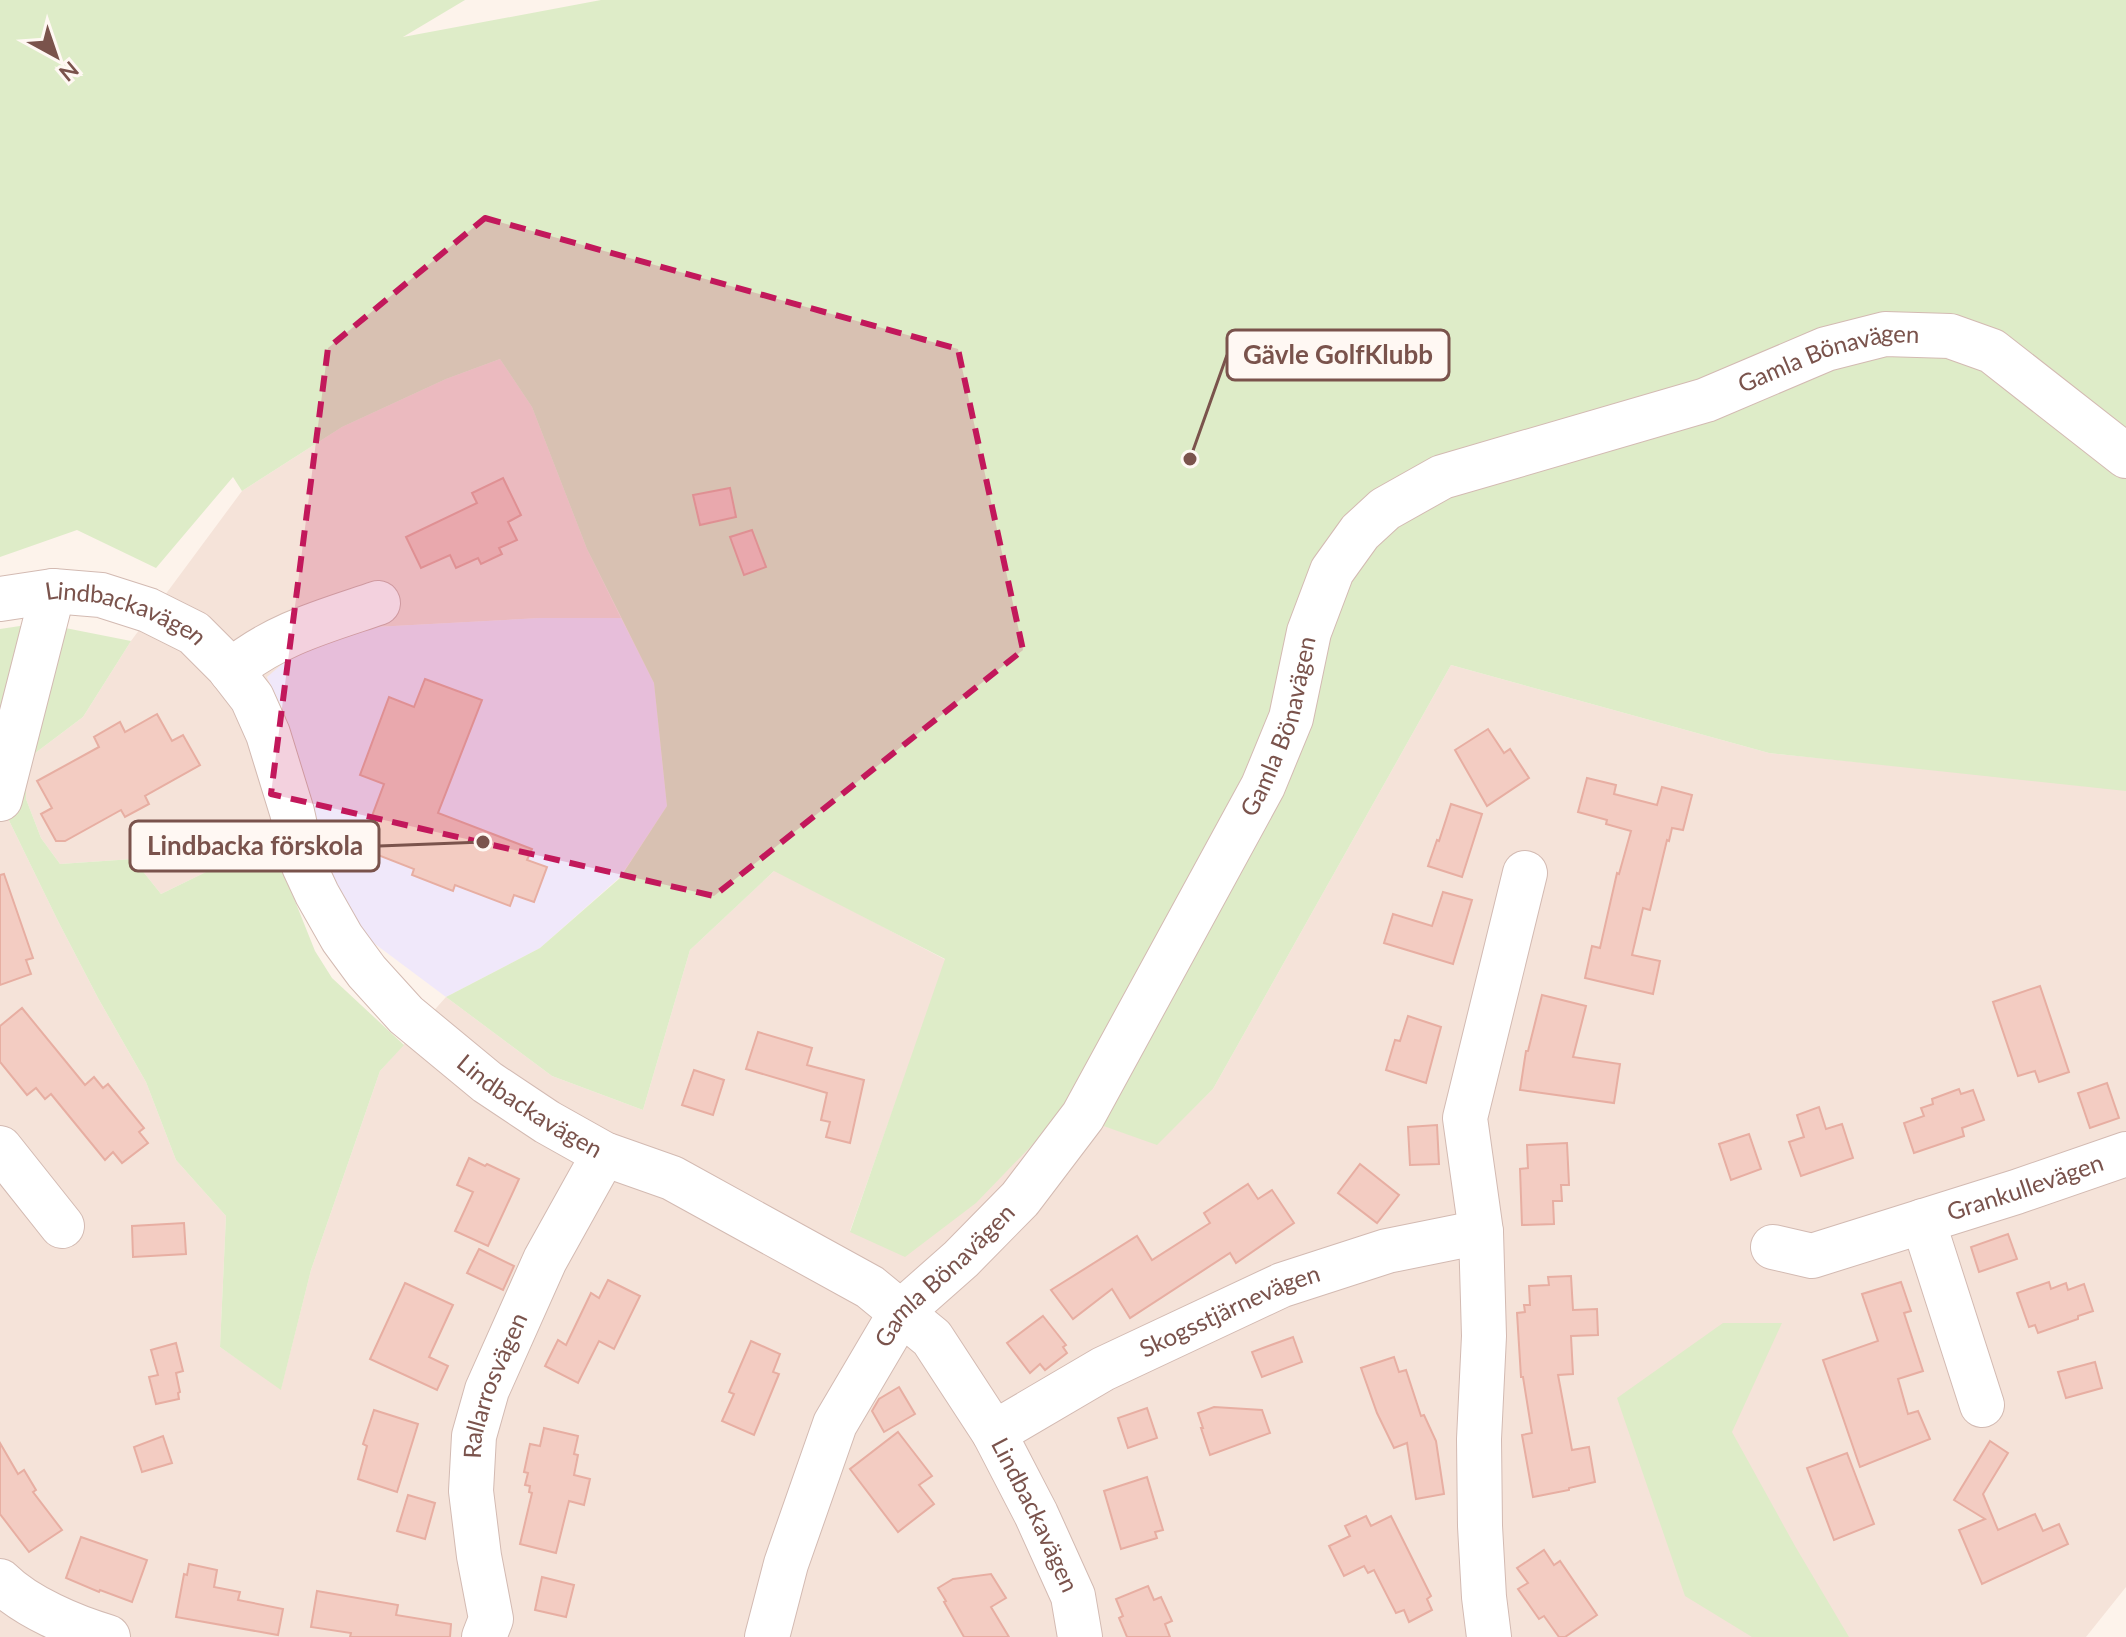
<svg xmlns="http://www.w3.org/2000/svg" width="2126" height="1637" font-family="Lato,sans-serif">
  <style>
    .residential { fill: #f5e3d9 }
    .education { fill: #f0e8fa }
    .green { fill: #deecc8 }
    .building { fill: #f3ccc2; stroke: #e7aea2; stroke-width: 2 }
    .lines { fill: none; stroke-linecap: round; stroke-linejoin: round }
    .minor-casing { stroke: #d3bab2; stroke-width: 46 }
    .minor { stroke: #fff; stroke-width: 44 }
    .marked { fill: #c2185b; fill-opacity: 0.2; stroke: #c2185b; stroke-width: 6; stroke-dasharray: 16 10; stroke-linejoin: round }
    .labels { text-anchor: middle; stroke-width: 6; stroke-linejoin: round; paint-order: stroke }
    .street-label { font-size: 24px; fill: #7a534c; stroke: #fff8f3 }
    .leader { fill: none; stroke: #7a534c; stroke-width: 3 }
    .callout-dot { fill: #7a534c; stroke: #fff8f3; stroke-width: 3 }
    .callout { fill: #fff8f3; stroke: #7a534c; stroke-width: 3 }
    .callout-label { font-size: 26px; text-anchor: middle; font-weight: bold; fill: #7a534c }
  </style>
  <rect width="100%" height="100%" fill="#fdf3eb"/>
  <g class="residential">
    <path d="M 500,359 L 532,407 L 587,549 L 621,618 L 540,618 L 375,627 L 267,677 L 285,713 L 312,805 L 267,832 L 208,871 L 161,894 L 133,859 L 60,864 L 41,838 L 26,799 L 26,760 L 83,717 L 131,641 L 242,491 L 342,427 L 446,379 Z"/>
    <path d="M 1451,665 L 1769,753 L 2126,789 L 2126,1587 L 2086,1637 L 0,1637 L 0,802 L 58,921 L 98,998 L 146,1082 L 176,1160 L 226,1216 L 220,1347 L 281,1389 L 311,1270 L 380,1071 L 446,997 L 552,1076 L 643,1110 L 690,950 L 775,870 L 946,960 L 850,1231 L 1064,1112 L 1157,1144 L 1213,1089 Z"/>
  </g>
  <path class="education" d="M 540,618 L 621,618 L 654,683 L 667,806 L 620,877 L 540,948 L 446,997 L 363,935 L 334,878 L 285,714 L 267,677 L 288,659 L 340,636 L 375,627 Z"/>
  <g class="green">
    <path d="M 0,0 L 465,0 L 403,37 L 601,0 L 2126,0 L 2126,791 L 1769,753 L 1451,665 L 1213,1089 L 1157,1145 L 1064,1112 L 976,1203 L 905,1257 L 850,1232 L 945,959 L 774,871 L 690,950 L 643,1110 L 552,1076 L 446,997 L 540,948 L 620,878 L 667,806 L 654,683 L 587,549 L 532,407 L 500,359 L 446,379 L 342,427 L 242,491 L 233,477 L 156,568 L 77,530 L 0,557 Z"/>
    <path d="M 40,623 L 131,641 L 83,717 L 26,760 L 26,799 L 41,838 L 60,864 L 133,859 L 161,894 L 208,871 L 267,831 L 315,951 L 332,978 L 404,1045 L 380,1071 L 311,1270 L 281,1390 L 220,1347 L 226,1216 L 176,1160 L 146,1082 L 98,998 L 58,921 L 0,802 L 0,629 Z"/>
    <path d="M 1723,1323 L 1782,1323 L 1732,1432 L 1795,1546 L 1849,1637 L 1752,1637 L 1685,1596 L 1617,1398 Z"/>
  </g>
  <g class="building">
    <path d="M 503,478 L 521,515 L 508,522 L 517,540 L 499,548 L 502,554 L 481,564 L 478,558 L 456,568 L 450,555 L 421,568 L 406,537 L 477,503 L 472,493 Z"/>
    <path d="M 730,488 L 736,517 L 700,525 L 693,495 Z"/>
    <path d="M 752,530 L 766,567 L 744,575 L 730,537 Z"/>
    <path d="M 425,679 L 482,700 L 438,813 L 532,849 L 527,860 L 547,867 L 534,902 L 514,895 L 510,906 L 455,885 L 453,891 L 412,875 L 414,869 L 360,848 L 384,784 L 360,775 L 389,697 L 414,707 Z"/>
    <path d="M 157,714 L 172,741 L 183,735 L 200,765 L 145,796 L 149,804 L 125,817 L 121,810 L 65,841 L 56,841 L 41,814 L 52,808 L 37,781 L 99,747 L 94,737 L 120,722 L 125,732 Z"/>
    <path d="M 1488,729 L 1504,753 L 1510,749 L 1529,778 L 1487,806 L 1455,750 Z"/>
    <path d="M 1587,778 L 1616,785 L 1614,794 L 1657,805 L 1662,787 L 1692,795 L 1683,830 L 1672,828 L 1669,841 L 1667,840 L 1650,910 L 1643,908 L 1632,955 L 1660,961 L 1653,994 L 1585,978 L 1592,946 L 1600,948 L 1617,873 L 1619,874 L 1631,831 L 1606,824 L 1607,820 L 1578,812 Z"/>
    <path d="M 1451,804 L 1482,814 L 1462,877 L 1428,866 L 1437,840 L 1439,841 Z"/>
    <path d="M 4,874 L 33,958 L 26,960 L 31,974 L 0,985 L 0,875 Z"/>
    <path d="M 1443,892 L 1472,900 L 1453,964 L 1384,943 L 1393,914 L 1432,926 Z"/>
    <path d="M 2040,986 L 2069,1072 L 2039,1082 L 2035,1071 L 2018,1076 L 1993,1002 Z"/>
    <path d="M 1542,995 L 1586,1006 L 1573,1057 L 1620,1064 L 1614,1103 L 1520,1090 L 1526,1051 L 1528,1051 Z"/>
    <path d="M 22,1008 L 85,1085 L 94,1077 L 103,1088 L 108,1084 L 144,1128 L 139,1132 L 148,1143 L 122,1163 L 113,1152 L 105,1160 L 51,1094 L 45,1099 L 36,1088 L 27,1095 L 0,1062 L 0,1026 Z"/>
    <path d="M 1408,1016 L 1441,1027 L 1426,1083 L 1386,1070 L 1395,1040 L 1400,1041 Z"/>
    <path d="M 758,1032 L 812,1048 L 807,1065 L 864,1080 L 850,1143 L 826,1137 L 830,1122 L 821,1120 L 827,1093 L 746,1069 Z"/>
    <path d="M 694,1070 L 724,1080 L 713,1115 L 682,1105 Z"/>
    <path d="M 2107,1083 L 2119,1118 L 2090,1128 L 2078,1093 Z"/>
    <path d="M 1959,1089 L 1961,1094 L 1973,1090 L 1984,1120 L 1962,1128 L 1964,1136 L 1914,1153 L 1904,1123 L 1924,1116 L 1921,1108 L 1933,1104 L 1932,1099 Z"/>
    <path d="M 1819,1107 L 1826,1129 L 1842,1124 L 1853,1158 L 1801,1176 L 1789,1142 L 1804,1137 L 1797,1115 Z"/>
    <path d="M 1437,1125 L 1439,1164 L 1410,1165 L 1408,1127 Z"/>
    <path d="M 1749,1134 L 1761,1169 L 1731,1180 L 1719,1144 Z"/>
    <path d="M 1567,1143 L 1569,1185 L 1561,1185 L 1562,1201 L 1553,1201 L 1554,1224 L 1522,1225 L 1520,1169 L 1528,1168 L 1527,1145 Z"/>
    <path d="M 469,1158 L 485,1166 L 487,1164 L 519,1179 L 488,1246 L 455,1231 L 473,1192 L 457,1185 Z"/>
    <path d="M 1360,1164 L 1399,1195 L 1377,1223 L 1338,1193 Z"/>
    <path d="M 1248,1184 L 1258,1199 L 1272,1190 L 1294,1223 L 1236,1263 L 1230,1253 L 1130,1318 L 1112,1289 L 1073,1319 L 1051,1290 L 1137,1236 L 1152,1260 L 1210,1223 L 1204,1213 Z"/>
    <path d="M 184,1223 L 186,1254 L 133,1257 L 132,1226 Z"/>
    <path d="M 2008,1234 L 2017,1259 L 1979,1272 L 1971,1247 Z"/>
    <path d="M 479,1249 L 514,1266 L 503,1290 L 467,1273 Z"/>
    <path d="M 1571,1276 L 1573,1310 L 1597,1309 L 1598,1335 L 1571,1336 L 1573,1374 L 1558,1375 L 1572,1450 L 1589,1447 L 1595,1482 L 1569,1488 L 1569,1490 L 1533,1497 L 1522,1435 L 1532,1433 L 1523,1377 L 1521,1377 L 1517,1313 L 1525,1312 L 1524,1305 L 1530,1305 L 1529,1286 L 1549,1285 L 1548,1277 Z"/>
    <path d="M 608,1280 L 640,1296 L 614,1349 L 599,1341 L 578,1383 L 545,1366 L 558,1340 L 566,1345 L 591,1293 L 599,1298 Z"/>
    <path d="M 1901,1282 L 1911,1311 L 1904,1313 L 1923,1371 L 1898,1379 L 1908,1414 L 1918,1411 L 1930,1439 L 1860,1467 L 1823,1360 L 1878,1341 L 1862,1294 Z"/>
    <path d="M 2049,1282 L 2051,1289 L 2066,1283 L 2068,1290 L 2084,1284 L 2093,1311 L 2078,1316 L 2078,1319 L 2038,1333 L 2035,1325 L 2029,1327 L 2017,1293 Z"/>
    <path d="M 405,1283 L 453,1305 L 429,1357 L 448,1366 L 437,1390 L 370,1359 Z"/>
    <path d="M 1043,1316 L 1066,1345 L 1063,1347 L 1067,1353 L 1045,1370 L 1040,1364 L 1030,1373 L 1007,1343 Z"/>
    <path d="M 1293,1337 L 1302,1362 L 1262,1377 L 1252,1352 Z"/>
    <path d="M 751,1341 L 780,1354 L 773,1372 L 779,1374 L 754,1435 L 722,1421 L 734,1394 L 729,1392 Z"/>
    <path d="M 176,1343 L 183,1371 L 176,1373 L 180,1392 L 178,1393 L 179,1399 L 156,1404 L 149,1377 L 158,1375 L 151,1350 Z"/>
    <path d="M 1394,1357 L 1399,1372 L 1406,1370 L 1421,1416 L 1424,1415 L 1436,1441 L 1444,1494 L 1416,1499 L 1407,1443 L 1394,1448 L 1377,1413 L 1361,1368 Z"/>
    <path d="M 2095,1362 L 2102,1388 L 2066,1398 L 2058,1372 Z"/>
    <path d="M 899,1387 L 915,1414 L 884,1432 L 872,1411 L 879,1399 Z"/>
    <path d="M 1214,1407 L 1262,1410 L 1270,1433 L 1210,1455 L 1201,1428 L 1203,1428 L 1198,1413 Z"/>
    <path d="M 1147,1408 L 1157,1438 L 1128,1448 L 1118,1418 Z"/>
    <path d="M 374,1410 L 418,1424 L 397,1492 L 358,1479 L 367,1446 L 363,1444 Z"/>
    <path d="M 544,1428 L 578,1436 L 574,1454 L 578,1455 L 574,1475 L 590,1479 L 584,1505 L 569,1501 L 556,1553 L 520,1544 L 532,1493 L 529,1492 L 530,1486 L 525,1485 L 528,1473 L 524,1472 L 530,1444 L 540,1446 Z"/>
    <path d="M 898,1432 L 932,1476 L 919,1485 L 934,1504 L 898,1532 L 850,1469 Z"/>
    <path d="M 163,1436 L 172,1463 L 142,1472 L 134,1447 Z"/>
    <path d="M 1990,1441 L 2008,1453 L 1983,1494 L 1998,1530 L 2035,1514 L 2043,1531 L 2059,1524 L 2068,1544 L 1982,1584 L 1959,1530 L 1985,1519 L 1954,1500 Z"/>
    <path d="M 0,1443 L 18,1474 L 24,1470 L 36,1490 L 33,1492 L 62,1530 L 29,1552 L 0,1514 Z"/>
    <path d="M 1847,1453 L 1874,1524 L 1834,1540 L 1807,1468 Z"/>
    <path d="M 1147,1477 L 1163,1530 L 1155,1532 L 1157,1538 L 1121,1549 L 1104,1491 Z"/>
    <path d="M 408,1495 L 435,1503 L 425,1539 L 397,1531 Z"/>
    <path d="M 1366,1516 L 1371,1526 L 1391,1516 L 1431,1596 L 1427,1599 L 1432,1610 L 1409,1622 L 1404,1610 L 1396,1613 L 1374,1570 L 1368,1573 L 1364,1566 L 1344,1576 L 1329,1546 L 1350,1536 L 1345,1526 Z"/>
    <path d="M 81,1537 L 147,1560 L 132,1602 L 100,1590 L 99,1592 L 66,1578 Z"/>
    <path d="M 1544,1550 L 1554,1565 L 1560,1561 L 1597,1615 L 1565,1637 L 1559,1637 L 1544,1616 L 1539,1619 L 1518,1589 L 1528,1583 L 1517,1568 Z"/>
    <path d="M 189,1564 L 217,1570 L 214,1587 L 240,1592 L 238,1600 L 283,1609 L 278,1635 L 176,1617 L 184,1574 L 187,1575 Z"/>
    <path d="M 991,1574 L 1006,1598 L 991,1607 L 1009,1637 L 964,1637 L 944,1602 L 946,1601 L 938,1588 L 953,1579 Z"/>
    <path d="M 542,1577 L 574,1585 L 566,1617 L 535,1610 Z"/>
    <path d="M 1148,1586 L 1154,1600 L 1161,1597 L 1172,1621 L 1165,1624 L 1170,1637 L 1127,1637 L 1119,1618 L 1123,1616 L 1116,1599 Z"/>
    <path d="M 317,1591 L 398,1605 L 396,1615 L 451,1624 L 450,1637 L 350,1637 L 351,1633 L 311,1627 Z"/>
  </g>
  <g class="lines">
    <defs>
      <g id="minor">
        <path id="s1" d="M 0,599 L 53,591 L 101,595 L 148,610 L 194,633 L 228,667 L 252,698 L 268,734 L 292,812 L 304,866 L 317,894 L 342,938 L 367,972 L 406,1015 L 487,1082 L 547,1122 L 604,1154 L 672,1178 L 870,1287 L 932,1338 L 994,1433 L 1036,1514 L 1073,1596 L 1080,1637"/>
        <path d="M 231,671 C 275,634 325,621 378,603"/>
        <path d="M 0,799 L 53,591"/>
        <path d="M 0,1148 L 62,1226"/>
        <path d="M 1923,1221 L 1982,1405"/>
        <path id="s2" d="M 1773,1247 L 1812,1256 L 2016,1192 L 2126,1154"/>
        <path id="s3" d="M 994,1433 L 1103,1369 L 1282,1285 L 1387,1251 L 1481,1232"/>
        <path d="M 0,1581 C 26,1607 74,1627 108,1637"/>
        <path id="s4" d="M 484,1637 L 491,1619 L 479,1556 L 471,1491 L 474,1436 L 487,1390 L 545,1260 L 604,1154"/>
        <path id="s5" d="M 767,1637 L 786,1564 L 835,1424 L 901,1312 L 961,1259 L 1020,1199 L 1083,1116 L 1263,786 L 1291,718 L 1309,632 L 1332,571 L 1360,532 L 1385,509 L 1442,477 L 1706,400 L 1826,349 L 1885,334 L 1950,336 L 1992,351 L 2126,456"/>
        <path d="M 1489,1637 L 1484,1597 L 1480,1526 L 1479,1439 L 1484,1336 L 1481,1232 L 1465,1118 L 1525,873"/>
      </g>
    </defs>
    <use href="#minor" class="minor-casing"/>
    <use href="#minor" class="minor"/>
  </g>
  <path class="marked" d="M 485,218 L 958,349 L 1023,650 L 714,896 L 271,794 L 328,348 Z"/>
  <g class="labels">
    <g class="street-label">
      <text dy="8" stroke="none"><textPath href="#s5" startOffset="1778">Gamla Bönavägen</textPath></text>
      <text dy="8" stroke="none"><textPath href="#s1" startOffset="130">Lindbackavägen</textPath></text>
      <text dy="8" stroke="none"><textPath href="#s5" startOffset="1060">Gamla Bönavägen</textPath></text>
      <text dy="8" stroke="none"><textPath href="#s1" startOffset="802">Lindbackavägen</textPath></text>
      <text dy="8" stroke="none"><textPath href="#s2" startOffset="264">Grankullevägen</textPath></text>
      <text dy="8" stroke="none"><textPath href="#s5" startOffset="410">Gamla Bönavägen</textPath></text>
      <text dy="8" stroke="none"><textPath href="#s3" startOffset="266">Skogsstjärnevägen</textPath></text>
      <text dy="8" stroke="none"><textPath href="#s4" startOffset="258">Rallarrosvägen</textPath></text>
      <text dy="8" stroke="none"><textPath href="#s1" startOffset="1474">Lindbackavägen</textPath></text>
    </g>
  </g>
  <path class="leader" d="M1190 459L1227 355M483 842L379 846"/>
  <g class="callout-dot">
    <circle cx="1190" cy="459" r="8"/>
    <circle cx="483" cy="842" r="8"/>
  </g>
  <g class="callout">
    <rect x="1227" y="330" width="222" height="50" rx="8"/>
    <rect x="130" y="821" width="249" height="50" rx="8"/>
  </g>
  <g class="callout-label">
    <text x="1338" y="364">Gävle GolfKlubb</text>
    <text x="255" y="855">Lindbacka förskola</text>
  </g>
  <g transform="translate(56 56) rotate(140)" stroke="#fff8f3" stroke-width="6" paint-order="stroke">
  <path d="M0-6L14 30L0 20L-14 30Z" fill="#7a534c"/>
  <text y="-12" font-size="22" font-weight="bold" text-anchor="middle" fill="#7a534c">N</text>
  </g>
</svg>
